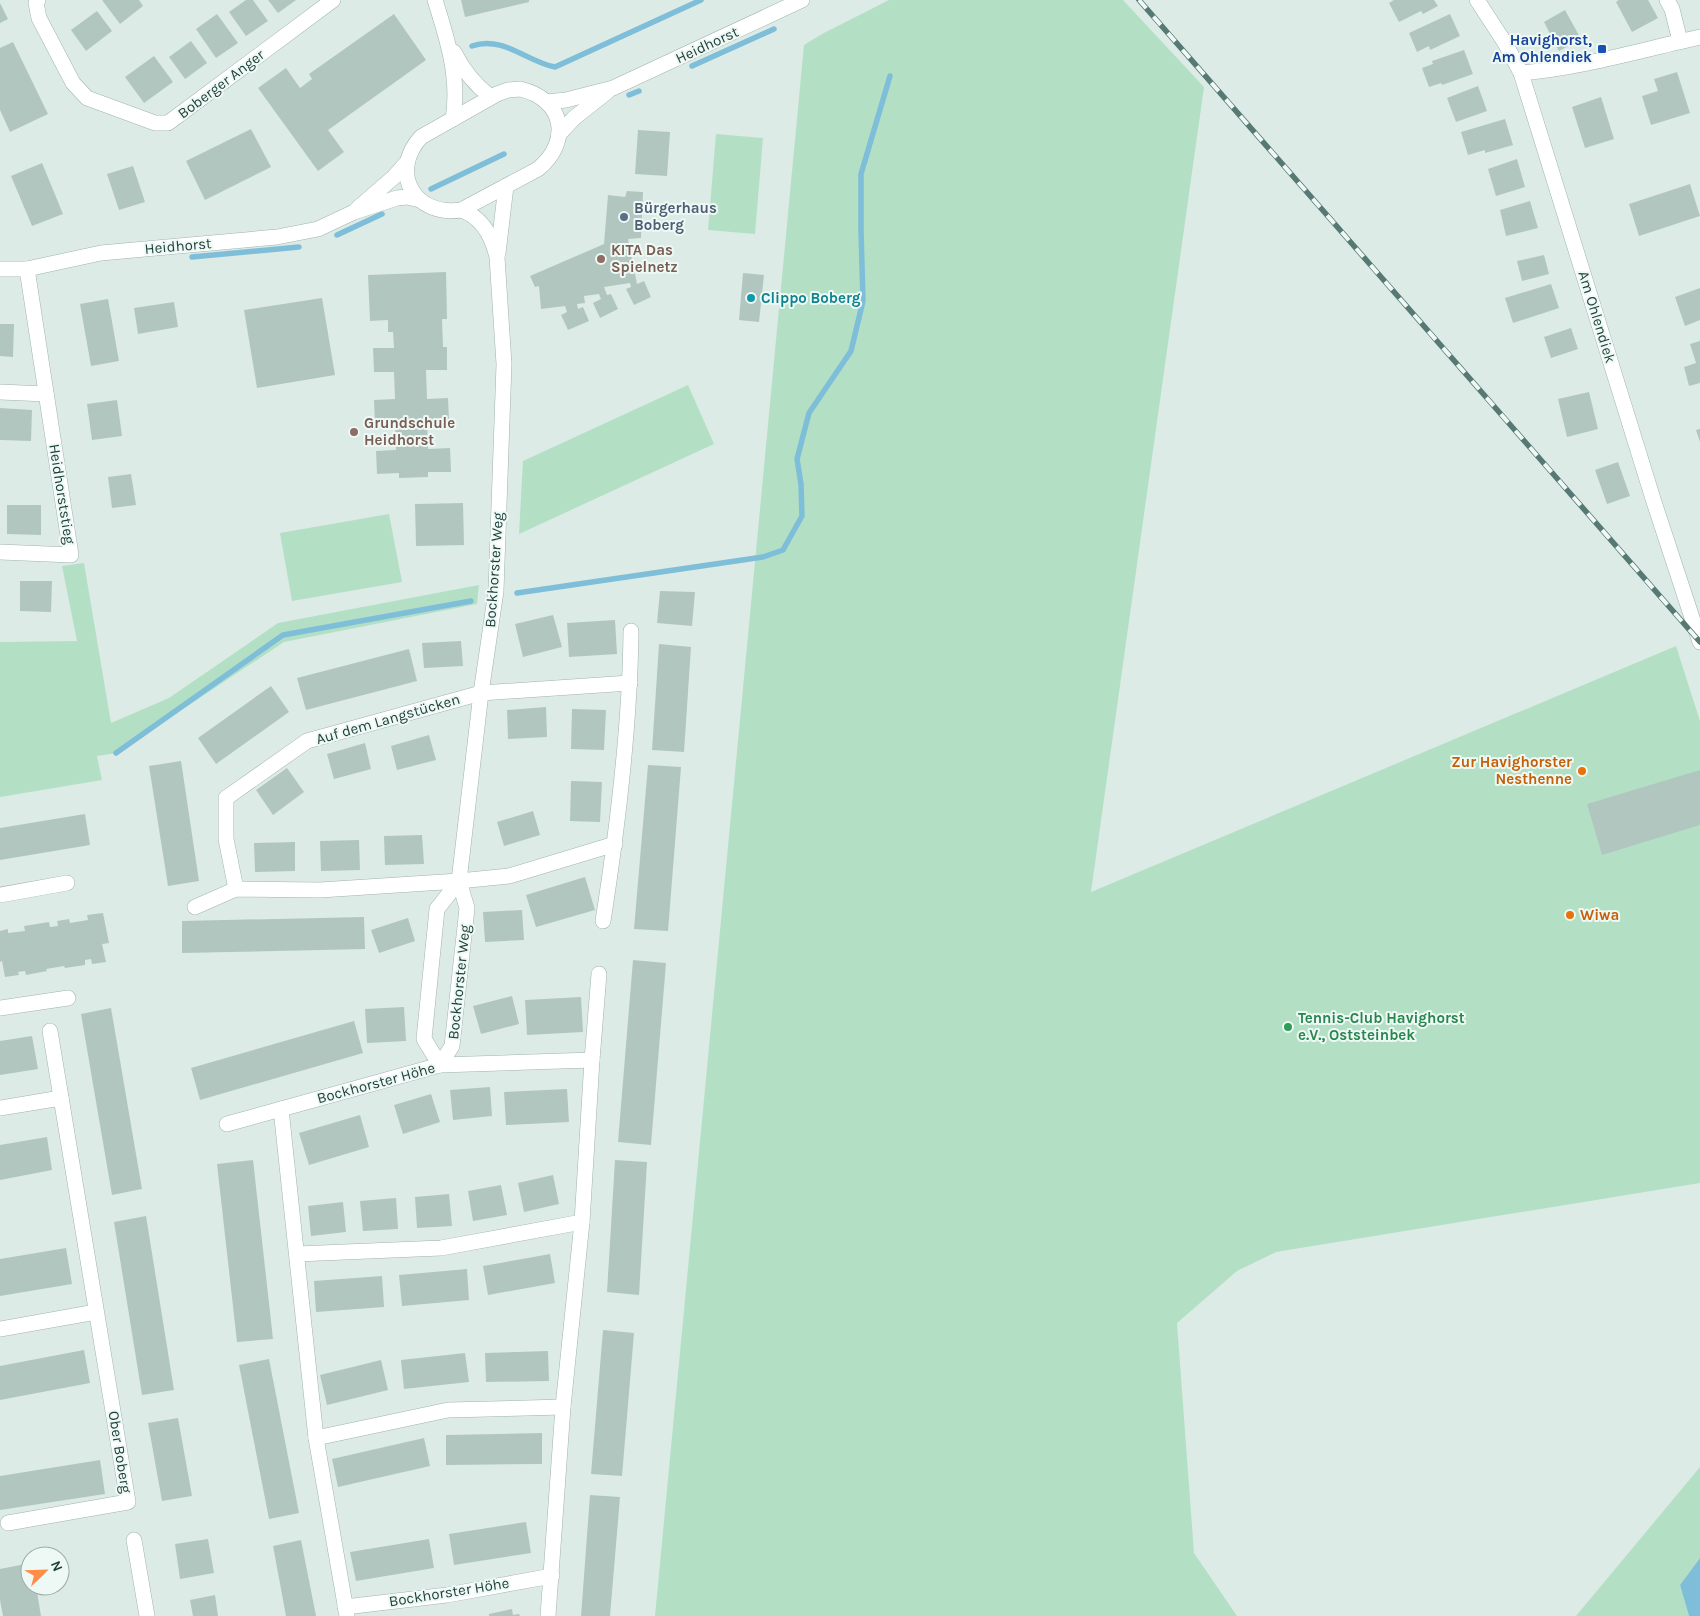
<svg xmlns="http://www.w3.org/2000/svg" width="1700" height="1616" font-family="Karla,sans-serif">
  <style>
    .green { fill: #b3e0c5 }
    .water { fill: #7ebed8 }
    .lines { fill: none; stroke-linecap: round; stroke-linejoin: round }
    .stream { stroke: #7ebed8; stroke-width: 5.5 }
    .building { fill: #b2c6c0 }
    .minor-casing { stroke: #a0b3af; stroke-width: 16 }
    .tertiary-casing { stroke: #a0b3af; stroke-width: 16 }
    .minor { stroke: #fff; stroke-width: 15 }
    .tertiary { stroke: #fff; stroke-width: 15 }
    .rail-casing { stroke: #577974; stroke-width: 5.5 }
    .rail { stroke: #eef8f4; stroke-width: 4; stroke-dasharray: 11; stroke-linecap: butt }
    .transit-dot { fill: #1a4fb4; stroke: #eef8f4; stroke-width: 2 }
    .service-dot { fill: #5c6f8a; stroke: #eef8f4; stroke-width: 2 }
    .education-dot { fill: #8d6e63; stroke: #eef8f4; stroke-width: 2 }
    .culture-dot { fill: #0f9aa8; stroke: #eef8f4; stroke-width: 2 }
    .food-dot { fill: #e8710a; stroke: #eef8f4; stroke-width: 2 }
    .leisure-dot { fill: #2e9e5b; stroke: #eef8f4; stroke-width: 2 }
    .labels { text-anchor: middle; stroke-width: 4; stroke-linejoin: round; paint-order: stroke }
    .transit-label { font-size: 15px; font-weight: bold; fill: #164399; stroke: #eef8f4; text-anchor: end }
    .street-label { font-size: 15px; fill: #1d3d38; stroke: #eef8f4 }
    .service-label { font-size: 15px; font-weight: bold; fill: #4e5e75; stroke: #eef8f4; text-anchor: start }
    .education-label { font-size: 15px; font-weight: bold; fill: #785e54; stroke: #eef8f4; text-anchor: start }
    .culture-label { font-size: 15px; font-weight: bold; fill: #0d838f; stroke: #eef8f4; text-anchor: start }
    .food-label { font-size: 15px; font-weight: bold; fill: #c56008; stroke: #eef8f4; text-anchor: end }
    .leisure-label { font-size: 15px; font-weight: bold; fill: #27864d; stroke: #eef8f4; text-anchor: start }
  </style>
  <rect width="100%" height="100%" fill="#ddebe7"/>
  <g class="green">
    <path d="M 889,0 L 1123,0 L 1204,87 L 1091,892 L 1676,646 L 1700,721 L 1700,1183 L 1276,1252 L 1237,1271 L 1177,1323 L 1194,1553 L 1237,1616 L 655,1616 L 804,45 L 822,34 Z"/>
    <path d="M 716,134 L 763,138 L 755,234 L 708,230 Z"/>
    <path d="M 688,385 L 714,444 L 519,534 L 523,461 Z"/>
    <path d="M 389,514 L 402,582 L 292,601 L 280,533 Z"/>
    <path d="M 84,563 L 111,723 L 169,698 L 278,623 L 479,585 L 477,604 L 284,642 L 117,753 L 97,756 L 102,780 L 0,797 L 0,642 L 77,641 L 62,566 Z"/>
    <path d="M 1700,1467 L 1700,1558 L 1680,1585 L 1689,1616 L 1576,1616 Z"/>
  </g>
  <path class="water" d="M 1700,1558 L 1700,1616 L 1689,1616 L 1680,1585 Z"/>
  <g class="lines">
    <g class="stream">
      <path d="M 472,46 C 503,35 527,62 555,67 L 701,0"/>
      <path d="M 692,66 L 774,29"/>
      <path d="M 629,95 L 639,91"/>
      <path d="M 431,189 L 504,154"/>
      <path d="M 337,235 L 382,214"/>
      <path d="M 192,257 L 299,247"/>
      <path d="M 517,593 L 763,557 L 783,550 L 802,516 L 801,484 L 797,459 L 809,413 L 851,351 L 863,301 L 861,230 L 861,174 L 890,76"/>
      <path d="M 116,753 L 283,635 L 471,601"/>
    </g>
  </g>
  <g class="building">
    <path d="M 102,0 L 139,0 L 143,6 L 120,24 Z"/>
    <path d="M 246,0 L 253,0 L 268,21 L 246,36 L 229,12 Z"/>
    <path d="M 268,0 L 296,0 L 278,13 Z"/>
    <path d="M 461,0 L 529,0 L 529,2 L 465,17 Z"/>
    <path d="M 1394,0 L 1434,0 L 1438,6 L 1423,14 L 1421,11 L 1399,22 L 1389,3 Z"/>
    <path d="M 1619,0 L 1648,0 L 1658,18 L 1632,32 L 1616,2 Z"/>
    <path d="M 0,3 L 8,19 L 0,23 Z"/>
    <path d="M 1565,10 L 1581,39 L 1559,51 L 1544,22 Z"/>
    <path d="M 97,11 L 112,31 L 86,51 L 71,30 Z"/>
    <path d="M 217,14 L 238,43 L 216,58 L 196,29 Z"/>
    <path d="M 394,14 L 426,60 L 328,130 L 344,152 L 318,171 L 258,88 L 286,68 L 300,88 L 312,79 L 309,74 Z"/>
    <path d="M 1450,14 L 1460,36 L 1430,50 L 1429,46 L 1417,52 L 1409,33 Z"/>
    <path d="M 191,41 L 207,63 L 185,79 L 169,57 Z"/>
    <path d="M 13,42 L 48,114 L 10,132 L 0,110 L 0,48 Z"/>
    <path d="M 1464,50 L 1473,74 L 1442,85 L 1441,83 L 1429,87 L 1422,68 L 1433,64 L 1432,61 Z"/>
    <path d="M 154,56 L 173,82 L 144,103 L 125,77 Z"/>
    <path d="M 1677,72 L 1690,113 L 1651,125 L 1642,96 L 1658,91 L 1654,79 Z"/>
    <path d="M 1478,86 L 1487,111 L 1456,122 L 1447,98 Z"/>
    <path d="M 1601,97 L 1614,139 L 1585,148 L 1572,107 Z"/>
    <path d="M 1505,119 L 1513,145 L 1485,153 L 1485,150 L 1468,155 L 1461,132 Z"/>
    <path d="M 251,129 L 271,167 L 205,200 L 186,161 Z"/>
    <path d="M 638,130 L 670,132 L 667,176 L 635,174 Z"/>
    <path d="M 1517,159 L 1525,187 L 1496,196 L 1488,169 Z"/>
    <path d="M 42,163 L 63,214 L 32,226 L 11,176 Z"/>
    <path d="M 133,166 L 145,202 L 119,210 L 107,174 Z"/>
    <path d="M 1690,184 L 1700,216 L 1639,236 L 1629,204 Z"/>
    <path d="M 627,191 L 643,192 L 641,238 L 628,239 L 637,284 L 644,281 L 651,297 L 634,305 L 626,289 L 631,287 L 630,283 L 604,287 L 607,295 L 611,294 L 618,309 L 600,318 L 593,303 L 601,299 L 599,294 L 584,296 L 585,303 L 577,304 L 578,309 L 583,307 L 589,321 L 568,330 L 561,315 L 567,312 L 565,306 L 541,309 L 539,286 L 535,287 L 530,276 L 604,244 L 608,195 L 625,197 Z"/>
    <path d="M 1530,201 L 1538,228 L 1506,236 L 1500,210 Z"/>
    <path d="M 1544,255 L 1549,274 L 1522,281 L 1517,261 Z"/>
    <path d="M 446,272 L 447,319 L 442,319 L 443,347 L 447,347 L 447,370 L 426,370 L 427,399 L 448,398 L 449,420 L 427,421 L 428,449 L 450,448 L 451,472 L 428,472 L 428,477 L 399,478 L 399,473 L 377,474 L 376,451 L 396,450 L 395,423 L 375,423 L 374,400 L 395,399 L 394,372 L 374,372 L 373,348 L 394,348 L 393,332 L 388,332 L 388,320 L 370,321 L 368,275 Z"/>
    <path d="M 743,273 L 764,275 L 759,322 L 739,320 Z"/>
    <path d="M 1551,284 L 1559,308 L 1513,323 L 1505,298 Z"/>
    <path d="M 1700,288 L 1700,320 L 1685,326 L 1675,297 Z"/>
    <path d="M 322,298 L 335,375 L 257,388 L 244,310 Z"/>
    <path d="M 108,299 L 119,361 L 91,366 L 80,304 Z"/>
    <path d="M 174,302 L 178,327 L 138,334 L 134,308 Z"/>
    <path d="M 0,324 L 14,324 L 13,357 L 0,356 Z"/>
    <path d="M 1571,328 L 1578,349 L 1551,358 L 1544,337 Z"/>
    <path d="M 1700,341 L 1700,383 L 1689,386 L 1684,367 L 1696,363 L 1690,344 Z"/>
    <path d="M 1589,392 L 1598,429 L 1567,437 L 1558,399 Z"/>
    <path d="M 117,400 L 122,436 L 92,440 L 87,404 Z"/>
    <path d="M 0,408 L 32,410 L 31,441 L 0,440 Z"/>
    <path d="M 1700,429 L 1700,442 L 1696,430 Z"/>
    <path d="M 1618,462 L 1630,496 L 1607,504 L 1595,470 Z"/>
    <path d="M 131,474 L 136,505 L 112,508 L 108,477 Z"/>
    <path d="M 463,503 L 464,545 L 416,546 L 415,504 Z"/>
    <path d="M 7,505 L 41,505 L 41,535 L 7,534 Z"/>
    <path d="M 20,581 L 52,581 L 51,612 L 20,611 Z"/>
    <path d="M 660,591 L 695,592 L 692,626 L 657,623 Z"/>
    <path d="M 553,615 L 562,647 L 523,657 L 515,624 Z"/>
    <path d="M 615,620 L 617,654 L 569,657 L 567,623 Z"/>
    <path d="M 461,641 L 463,666 L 424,668 L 422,643 Z"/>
    <path d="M 659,644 L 691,647 L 684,752 L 652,750 Z"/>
    <path d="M 409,649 L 417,681 L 306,710 L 297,678 Z"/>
    <path d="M 271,686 L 289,712 L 216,764 L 198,738 Z"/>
    <path d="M 546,707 L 547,737 L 508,739 L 507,710 Z"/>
    <path d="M 572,709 L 606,710 L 604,750 L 571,749 Z"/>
    <path d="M 429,735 L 436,760 L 397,770 L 391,746 Z"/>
    <path d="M 365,743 L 371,769 L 334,779 L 327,754 Z"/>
    <path d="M 181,761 L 199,881 L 168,886 L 149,766 Z"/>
    <path d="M 648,765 L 681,767 L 668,931 L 634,929 Z"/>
    <path d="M 287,768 L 304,792 L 273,815 L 256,790 Z"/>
    <path d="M 1700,770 L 1700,825 L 1602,855 L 1587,804 Z"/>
    <path d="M 571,781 L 602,782 L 600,822 L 570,821 Z"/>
    <path d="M 533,811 L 540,835 L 504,846 L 497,822 Z"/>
    <path d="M 85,814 L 90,845 L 0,860 L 0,828 Z"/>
    <path d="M 422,835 L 424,864 L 385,865 L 384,836 Z"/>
    <path d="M 359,840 L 360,870 L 321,871 L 320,841 Z"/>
    <path d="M 295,842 L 295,871 L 255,872 L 254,843 Z"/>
    <path d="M 585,877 L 595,910 L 536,927 L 526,895 Z"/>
    <path d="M 522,910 L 524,940 L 485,942 L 483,912 Z"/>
    <path d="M 103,913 L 109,943 L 102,944 L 106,962 L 92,964 L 91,959 L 85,960 L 85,965 L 65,968 L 64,966 L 46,969 L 47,971 L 26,975 L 25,971 L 18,972 L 19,975 L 5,977 L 2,961 L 0,962 L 0,931 L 8,929 L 8,933 L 25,931 L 24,926 L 49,922 L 50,927 L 58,926 L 57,921 L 69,919 L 70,923 L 88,920 L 87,915 Z"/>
    <path d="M 364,917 L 365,949 L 182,953 L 182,921 Z"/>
    <path d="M 408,918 L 415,941 L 379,953 L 371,930 Z"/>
    <path d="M 633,960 L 666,963 L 651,1145 L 618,1142 Z"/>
    <path d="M 512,996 L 519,1024 L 481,1034 L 473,1006 Z"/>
    <path d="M 581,997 L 583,1032 L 527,1035 L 525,1000 Z"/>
    <path d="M 404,1007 L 406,1041 L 367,1043 L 365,1009 Z"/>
    <path d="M 111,1008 L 142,1189 L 112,1195 L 81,1014 Z"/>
    <path d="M 354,1021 L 363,1053 L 200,1100 L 191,1068 Z"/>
    <path d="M 32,1036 L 38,1069 L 0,1075 L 0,1041 Z"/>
    <path d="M 490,1087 L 492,1116 L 453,1120 L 450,1090 Z"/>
    <path d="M 567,1089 L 569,1122 L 506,1125 L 504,1092 Z"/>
    <path d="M 431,1094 L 440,1122 L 403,1134 L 394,1105 Z"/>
    <path d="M 360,1115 L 369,1147 L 309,1165 L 299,1133 Z"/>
    <path d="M 47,1137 L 52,1170 L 0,1180 L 0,1145 Z"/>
    <path d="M 253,1160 L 273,1339 L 237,1342 L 217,1164 Z"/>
    <path d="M 615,1160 L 647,1162 L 639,1295 L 607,1292 Z"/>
    <path d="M 553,1175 L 559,1204 L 524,1212 L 518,1183 Z"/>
    <path d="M 501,1185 L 507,1215 L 473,1221 L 468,1191 Z"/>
    <path d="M 449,1194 L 452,1226 L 417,1228 L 415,1197 Z"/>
    <path d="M 396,1198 L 398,1229 L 363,1231 L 360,1201 Z"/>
    <path d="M 343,1202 L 346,1232 L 311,1236 L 308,1206 Z"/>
    <path d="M 146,1216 L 174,1390 L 142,1395 L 114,1222 Z"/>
    <path d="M 66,1248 L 72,1284 L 0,1296 L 0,1259 Z"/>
    <path d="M 550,1254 L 555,1283 L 488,1295 L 483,1266 Z"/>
    <path d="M 467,1269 L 469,1300 L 402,1306 L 399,1275 Z"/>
    <path d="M 382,1276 L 384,1307 L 316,1312 L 314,1281 Z"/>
    <path d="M 603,1330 L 634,1333 L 622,1476 L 591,1474 Z"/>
    <path d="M 84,1350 L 90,1383 L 0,1400 L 0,1366 Z"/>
    <path d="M 548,1351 L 549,1381 L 486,1382 L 485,1353 Z"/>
    <path d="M 465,1353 L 469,1382 L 404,1389 L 401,1360 Z"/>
    <path d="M 269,1359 L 299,1513 L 269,1519 L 239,1365 Z"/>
    <path d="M 381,1360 L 388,1390 L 327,1405 L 320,1375 Z"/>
    <path d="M 178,1418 L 192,1496 L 162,1501 L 148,1423 Z"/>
    <path d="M 542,1433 L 542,1464 L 446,1465 L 446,1435 Z"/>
    <path d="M 424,1438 L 430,1466 L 338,1487 L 332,1459 Z"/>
    <path d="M 100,1460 L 105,1494 L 0,1510 L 0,1476 Z"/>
    <path d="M 590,1495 L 620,1497 L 610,1616 L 581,1616 Z"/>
    <path d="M 526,1522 L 531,1553 L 454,1565 L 449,1534 Z"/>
    <path d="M 208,1539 L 214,1573 L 180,1579 L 175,1544 Z"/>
    <path d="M 429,1539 L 434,1568 L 356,1581 L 350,1552 Z"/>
    <path d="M 301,1540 L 316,1616 L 286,1616 L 273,1546 Z"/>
    <path d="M 30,1563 L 30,1586 L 36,1586 L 41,1616 L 3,1616 L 0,1600 L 0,1569 Z"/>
    <path d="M 215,1595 L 218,1616 L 193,1616 L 190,1600 Z"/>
    <path d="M 512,1609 L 513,1615 L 519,1614 L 520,1616 L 489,1616 L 489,1614 Z"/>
  </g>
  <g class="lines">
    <defs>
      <g id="minor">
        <path d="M 38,0 L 36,3 L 39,18 L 73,83 L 87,98 L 155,123 L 168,123 L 333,0"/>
        <path d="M 435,0 C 447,38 460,78 453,119"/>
        <path d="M 1477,0 L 1505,43 L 1521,73 L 1654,502 L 1700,642"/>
        <path d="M 1667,0 L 1672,9 L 1680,41"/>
        <path d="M 454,52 C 463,70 475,85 491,97"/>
        <path d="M 1521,73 C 1581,68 1641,50 1700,37"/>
        <path d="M 498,253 L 506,186"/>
        <path d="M 0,392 L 46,394"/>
        <path d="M 0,552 L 71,555 L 27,269"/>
        <path d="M 459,881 L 467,908 L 452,1046 L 440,1065 L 424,1039 L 437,909 L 459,881 L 481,693 L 496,591 L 504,364 L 497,257 C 492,236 482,217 461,210"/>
        <path d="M 236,889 L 226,839 L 226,798 L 307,741 L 481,693 L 630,683"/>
        <path d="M 0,895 L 67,883"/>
        <path d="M 195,907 L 236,889 L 320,890 L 459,881 L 509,876 L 615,844"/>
        <path d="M 603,921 C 618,825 630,728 631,631"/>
        <path d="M 0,1008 L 68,998"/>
        <path d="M 0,1108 L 61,1098"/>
        <path d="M 281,1109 L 316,1438 L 347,1616"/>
        <path d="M 227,1124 L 440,1065 L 592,1060"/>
        <path d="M 297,1254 L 441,1248 L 582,1222"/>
        <path d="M 0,1329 L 96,1312"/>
        <path d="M 316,1438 L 448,1410 L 563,1407"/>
        <path d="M 8,1523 L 128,1502 L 50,1031"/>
        <path d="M 134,1540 L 147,1616"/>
        <path d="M 345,1607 L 447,1595 L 552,1576"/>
        <path d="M 548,1616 L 563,1407 L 582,1222 L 592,1060 L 599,974"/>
      </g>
      <g id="tertiary">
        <path d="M 520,89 C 564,99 572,141 538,169 L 461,210 C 414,217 389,172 421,137 L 497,94 L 508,90 Z"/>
        <path d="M 547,102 L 566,100 L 613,88 L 802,0"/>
        <path d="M 559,134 L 574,118 L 607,92"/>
        <path d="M 358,208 L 394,177 L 407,162"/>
        <path d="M 0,269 L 27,269 L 101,253 L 277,237 L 318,229 L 354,212 L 397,198 L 407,197 L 420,200"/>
      </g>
    </defs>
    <use href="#minor" class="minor-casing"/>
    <use href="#tertiary" class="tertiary-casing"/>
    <use href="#minor" class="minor"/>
    <use href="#tertiary" class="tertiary"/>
    <defs>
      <path id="rail" d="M 1139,0 L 1700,642"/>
    </defs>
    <use href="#rail" class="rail-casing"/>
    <use href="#rail" class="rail"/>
  </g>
  <rect class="transit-dot" x="1597" y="44" width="10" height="10" rx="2.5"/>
  <circle class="service-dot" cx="624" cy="217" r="5"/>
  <g class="education-dot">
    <circle cx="601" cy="259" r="5"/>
    <circle cx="354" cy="432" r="5"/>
  </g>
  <circle class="culture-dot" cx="751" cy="298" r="5"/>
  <g class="food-dot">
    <circle cx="1582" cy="771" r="5"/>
    <circle cx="1570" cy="915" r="5"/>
  </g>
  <circle class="leisure-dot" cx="1288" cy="1027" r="5"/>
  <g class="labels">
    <g class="transit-label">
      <text x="1592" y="45">Havighorst,<tspan x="1592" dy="17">Am Ohlendiek</tspan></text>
    </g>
    <g class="street-label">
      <text transform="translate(707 45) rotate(-25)" y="5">Heidhorst</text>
      <text transform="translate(221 84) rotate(-37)" y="5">Boberger Anger</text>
      <text transform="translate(178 246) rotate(-5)" y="5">Heidhorst</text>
      <text transform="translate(1597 317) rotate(73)" y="5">Am Ohlendiek</text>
      <text transform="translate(62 494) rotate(81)" y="5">Heidhorststieg</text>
      <text transform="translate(494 570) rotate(-86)" y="5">Bockhorster Weg</text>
      <text transform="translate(388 719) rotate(-16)" y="5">Auf dem Langstücken</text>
      <text transform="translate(459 982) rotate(-84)" y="5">Bockhorster Weg</text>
      <text transform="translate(376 1083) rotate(-15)" y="5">Bockhorster Höhe</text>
      <text transform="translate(120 1452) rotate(81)" y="5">Ober Boberg</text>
      <text transform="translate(449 1592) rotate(-9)" y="5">Bockhorster Höhe</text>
    </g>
    <g class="service-label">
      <text x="634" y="213">Bürgerhaus<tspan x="634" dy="17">Boberg</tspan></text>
    </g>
    <g class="education-label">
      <text x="611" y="255">KITA Das<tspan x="611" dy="17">Spielnetz</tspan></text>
      <text x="364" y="428">Grundschule<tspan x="364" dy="17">Heidhorst</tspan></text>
    </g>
    <g class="culture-label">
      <text x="761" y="303">Clippo Boberg</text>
    </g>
    <g class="food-label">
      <text x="1572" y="767">Zur Havighorster<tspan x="1572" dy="17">Nesthenne</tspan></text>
      <text x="1580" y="920" text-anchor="start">Wiwa</text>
    </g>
    <g class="leisure-label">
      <text x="1298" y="1023">Tennis-Club Havighorst<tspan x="1298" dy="17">e.V., Oststeinbek</tspan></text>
    </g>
  </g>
  <g transform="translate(45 1571) rotate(67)"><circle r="24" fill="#eef8f4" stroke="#9aada9"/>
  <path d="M0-4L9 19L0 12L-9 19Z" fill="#ff8d48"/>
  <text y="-8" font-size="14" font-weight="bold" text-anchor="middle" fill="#1d3d38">N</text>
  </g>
</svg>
